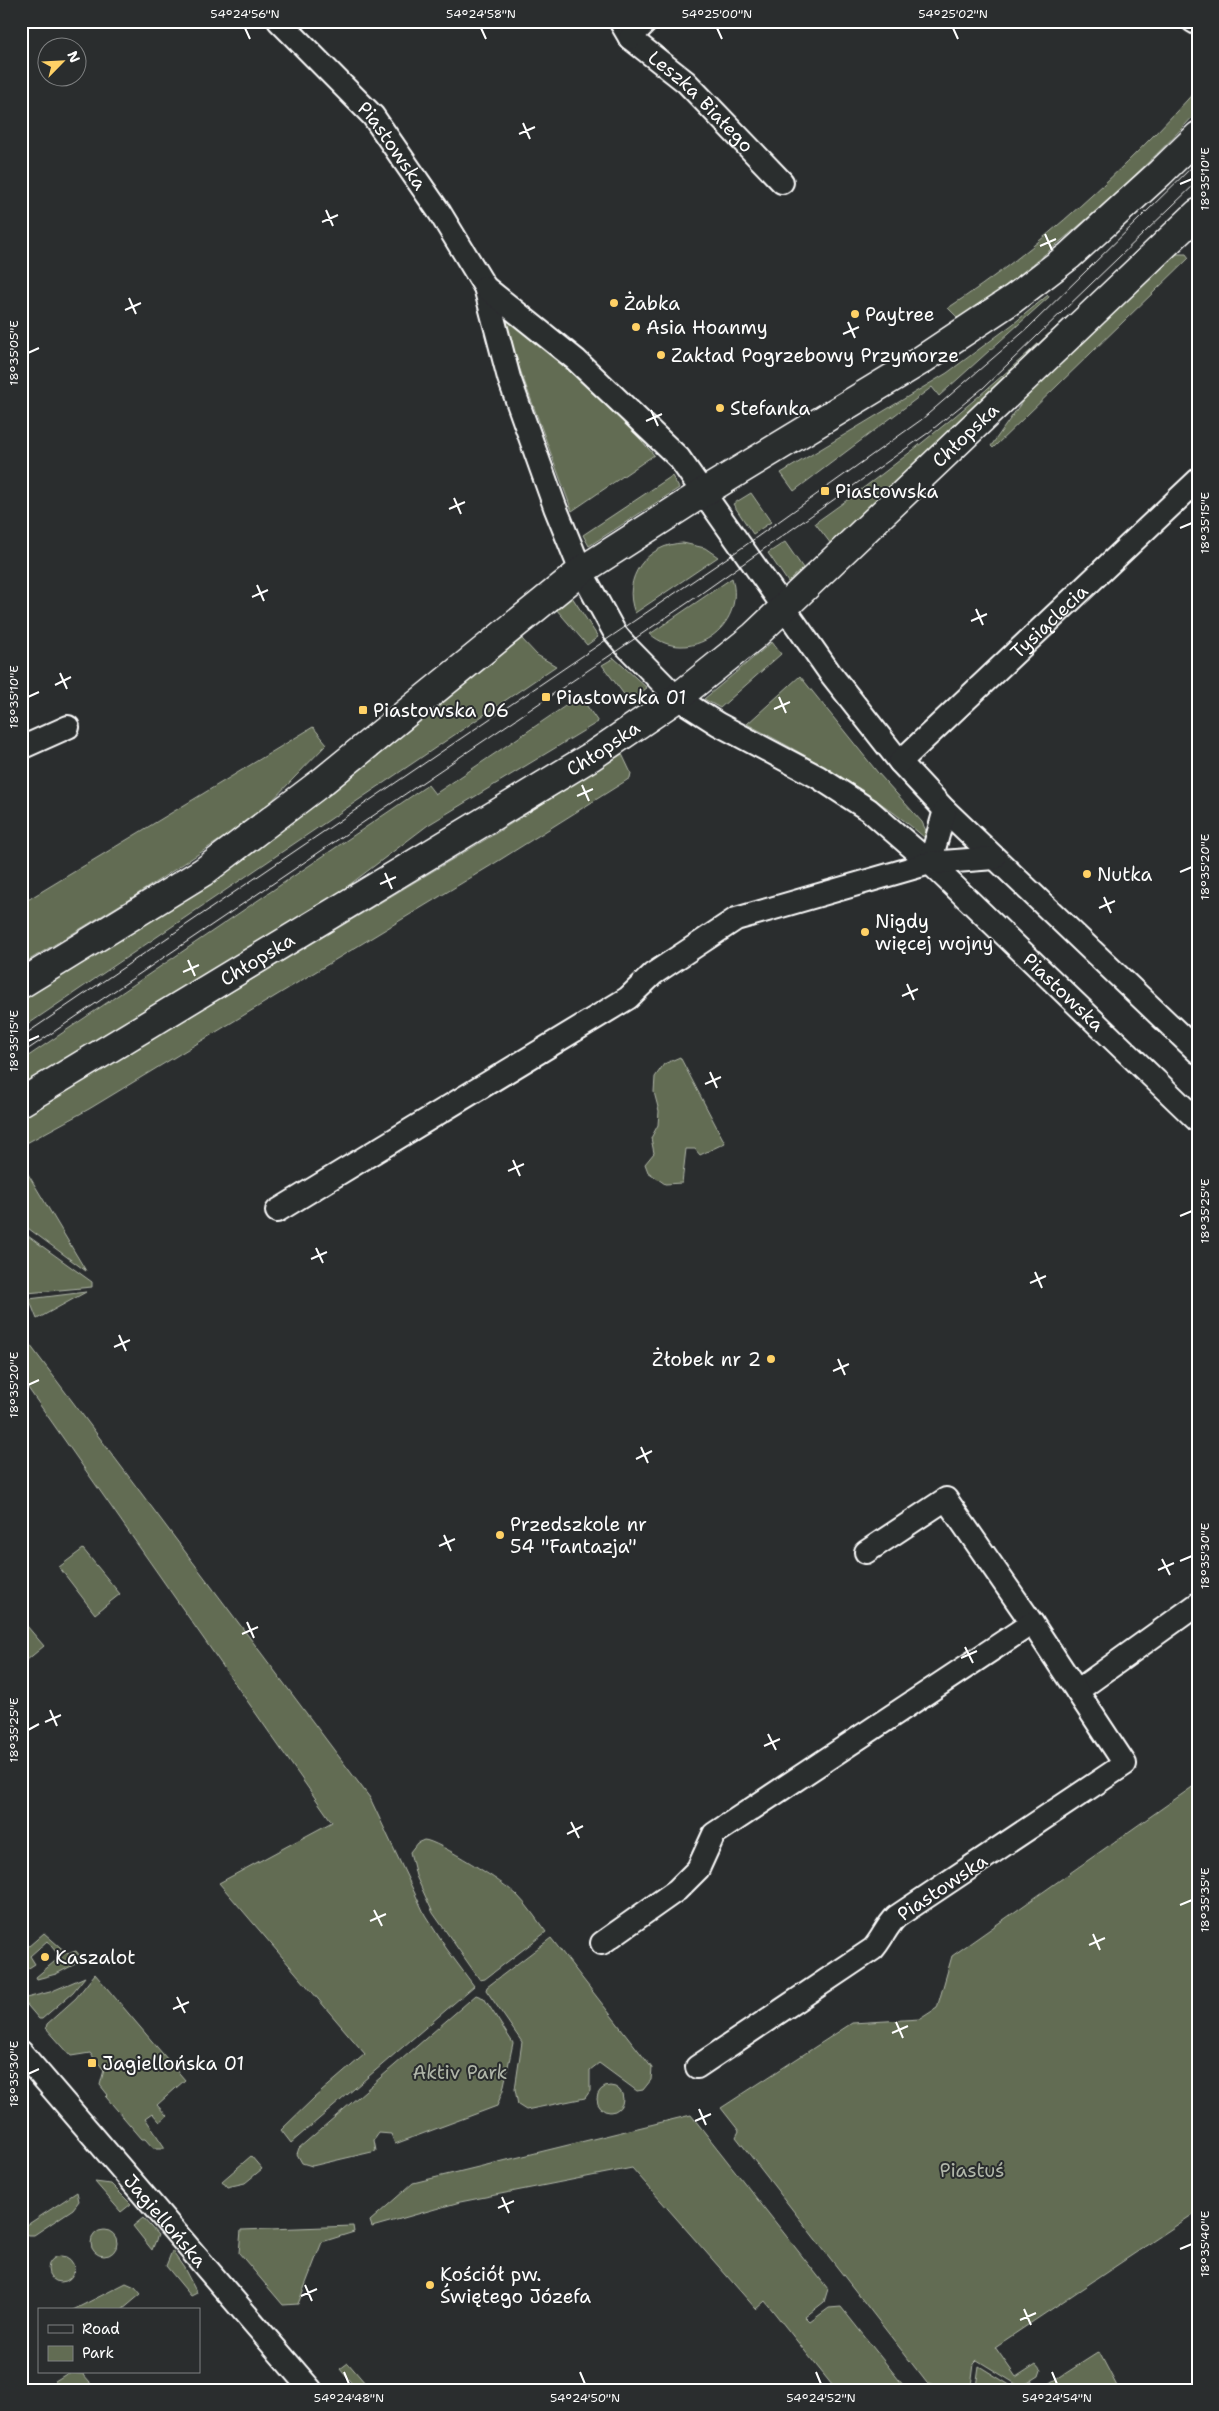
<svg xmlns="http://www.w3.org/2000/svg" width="1219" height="2411" font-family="'Shantell Sans',sans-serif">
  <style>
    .green { fill: #626c53; stroke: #b0b6a9 }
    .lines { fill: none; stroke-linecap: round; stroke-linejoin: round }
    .minor-casing { stroke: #fff; stroke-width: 26 }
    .major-casing { stroke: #fff; stroke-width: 31 }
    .minor { stroke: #2a2d2e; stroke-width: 22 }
    .major { stroke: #2a2d2e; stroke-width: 28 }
    .tram { stroke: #fff; stroke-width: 1 }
    .ticks { fill: none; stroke: #fff; stroke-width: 2 }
    .poi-dot { fill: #ffd166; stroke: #2a2d2e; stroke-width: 2 }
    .labels { text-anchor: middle; stroke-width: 4; stroke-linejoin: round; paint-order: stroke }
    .street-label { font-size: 19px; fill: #fff; stroke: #2a2d2e }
    .poi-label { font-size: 19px; fill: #fff; stroke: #2a2d2e; text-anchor: start }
    .park-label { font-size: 19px; fill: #b0b6a9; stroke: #2a2d2e }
    .neatline { fill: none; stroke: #fff; stroke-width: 2 }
    .ticks-label { font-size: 12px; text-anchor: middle; fill: #fff }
  </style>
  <rect width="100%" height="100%" fill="#2a2d2e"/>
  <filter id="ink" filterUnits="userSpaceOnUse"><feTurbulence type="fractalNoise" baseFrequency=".02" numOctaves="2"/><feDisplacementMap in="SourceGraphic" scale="10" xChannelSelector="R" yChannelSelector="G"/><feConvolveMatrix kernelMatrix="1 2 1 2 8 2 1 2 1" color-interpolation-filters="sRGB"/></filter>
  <g filter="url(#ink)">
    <g class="green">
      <path d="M 1198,88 L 1198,111 C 1126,190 1045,257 960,320 L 948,308 C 1039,249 1126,168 1198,88 Z"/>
      <path d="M 1176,254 L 1186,254 L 1189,258 L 993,448 L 991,446 L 1024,399 Z"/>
      <path d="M 1048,295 L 1049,297 L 939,396 L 932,387 L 794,491 L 781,473 L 947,373 L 1013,324 Z"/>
      <path d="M 508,314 L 635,433 L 654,455 L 572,511 L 501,318 Z"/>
      <path d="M 1070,314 L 1072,316 L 831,544 L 815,523 C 906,459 990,390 1070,314 Z"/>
      <path d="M 672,476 L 679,488 L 589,546 L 583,535 Z"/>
      <path d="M 751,493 L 771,522 L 753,534 L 733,504 Z"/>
      <path d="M 785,542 L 803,568 L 788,582 L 768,553 Z"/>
      <path d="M 683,543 L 705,548 L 718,557 L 635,613 C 621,578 647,544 683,543 Z"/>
      <path d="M 732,578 C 747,627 688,667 650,634 Z"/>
      <path d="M 572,597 L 598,637 L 587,645 L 556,609 Z"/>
      <path d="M 521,638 L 537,655 L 556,666 L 21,1029 L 21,1001 L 207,885 L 256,851 Z"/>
      <path d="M 772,642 L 781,654 L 720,708 L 704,699 Z"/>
      <path d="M 614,658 L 647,688 L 629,701 L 602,665 Z"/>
      <path d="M 800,676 L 878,773 L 922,822 L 928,835 L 925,838 C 871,791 811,758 747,724 Z"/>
      <path d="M 580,696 L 598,722 L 428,825 L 332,898 L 21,1086 L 21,1061 L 428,785 L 435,794 Z"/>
      <path d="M 313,727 L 327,744 L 262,811 L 241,826 L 136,895 L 21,965 L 21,904 Z"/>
      <path d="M 622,754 L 631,773 L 630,778 L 624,782 L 495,863 L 89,1109 L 21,1146 L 21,1118 L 493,835 Z"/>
      <path d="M 680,1057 L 725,1143 L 700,1155 L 695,1149 L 686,1149 L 682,1183 L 665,1184 L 648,1172 L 645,1164 L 654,1153 L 651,1138 L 658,1125 L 659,1111 L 654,1092 L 655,1077 L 664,1064 Z"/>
      <path d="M 25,1169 L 86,1271 L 21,1223 L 21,1171 Z"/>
      <path d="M 21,1231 L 92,1282 L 92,1287 L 27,1293 L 21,1275 Z"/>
      <path d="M 86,1292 L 37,1319 L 29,1299 Z"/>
      <path d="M 21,1333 L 370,1798 L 425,1915 L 446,1948 L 474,1986 L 291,2143 L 281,2130 L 314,2098 L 365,2054 L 219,1883 L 332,1822 L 21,1378 Z"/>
      <path d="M 83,1549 L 120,1594 L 95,1614 L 59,1567 Z"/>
      <path d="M 21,1619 L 44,1646 L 21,1665 Z"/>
      <path d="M 1198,1783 L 1198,2211 L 995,2347 L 1016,2377 L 1036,2364 L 1041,2370 L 1039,2376 L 1021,2387 L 977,2360 L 974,2363 L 971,2386 L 938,2387 L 927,2383 L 736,2137 L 739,2131 L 721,2108 L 852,2023 L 920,2019 L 937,2008 L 952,1956 Z"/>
      <path d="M 424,1840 C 437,1840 506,1884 517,1895 C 528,1906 537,1920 546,1932 L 485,1979 L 480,1980 L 433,1913 L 416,1876 L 410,1852 L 417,1843 Z"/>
      <path d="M 44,1933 L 68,1954 L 76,1951 L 83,1960 L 56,1974 L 37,1979 L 36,1977 L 60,1957 L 47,1941 L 30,1956 L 35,1964 L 21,1973 L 21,1953 Z"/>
      <path d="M 551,1938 L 652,2068 L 651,2080 L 643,2090 L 637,2091 L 599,2063 L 590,2070 L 590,2091 L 585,2098 L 526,2110 L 518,2105 L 515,2089 L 522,2042 L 486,1990 L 487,1987 Z"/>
      <path d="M 95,1974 L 185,2080 L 157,2105 L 167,2116 L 160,2122 L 152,2113 L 145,2118 L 165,2148 L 153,2148 L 145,2139 L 142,2139 L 106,2097 L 108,2095 L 100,2085 L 104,2070 L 90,2053 L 71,2056 L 46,2028 L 47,2024 L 76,1998 Z"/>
      <path d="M 85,1977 L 73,1992 L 42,2019 L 39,2019 L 22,1999 L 50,1992 Z"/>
      <path d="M 476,1995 L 484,1998 L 513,2043 L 503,2090 L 497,2106 L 395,2144 L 391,2134 L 379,2133 L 374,2140 L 376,2151 L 312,2166 L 302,2163 L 297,2154 L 299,2148 Z"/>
      <circle cx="610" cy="2099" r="13"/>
      <path d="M 691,2115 L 828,2289 L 824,2302 L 805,2317 L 810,2322 L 829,2308 L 841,2307 L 907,2390 L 836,2390 L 765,2301 L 756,2309 L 632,2168 L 460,2202 L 372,2227 L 370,2221 L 413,2183 Z"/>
      <path d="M 251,2156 L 262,2169 L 245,2183 L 227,2187 L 222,2181 Z"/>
      <path d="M 95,2182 L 111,2184 L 131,2204 L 121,2212 Z"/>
      <path d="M 77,2192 L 79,2201 L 73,2209 L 34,2235 L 28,2235 L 21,2232 L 21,2229 Z"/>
      <path d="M 143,2218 L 158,2235 L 152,2250 L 133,2226 Z"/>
      <path d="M 353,2226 L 354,2232 L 322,2242 L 298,2304 L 283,2305 L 239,2253 L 241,2230 Z"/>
      <circle cx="104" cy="2243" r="13"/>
      <path d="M 172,2251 L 184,2268 L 197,2293 L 191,2296 L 166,2266 Z"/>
      <circle cx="61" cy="2269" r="13"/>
      <path d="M 126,2283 L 135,2287 L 141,2294 L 122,2310 L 73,2310 Z"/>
      <path d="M 1099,2352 L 1119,2390 L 1041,2389 Z"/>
      <path d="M 348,2363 L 371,2390 L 357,2390 L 340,2369 Z"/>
      <path d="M 979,2366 L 1013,2387 L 976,2387 Z"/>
      <path d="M 68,2373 L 83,2374 L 90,2382 L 89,2390 L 60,2390 L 55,2381 Z"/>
    </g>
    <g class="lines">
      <defs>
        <g id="minor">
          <path id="s1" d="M 279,21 L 373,116 L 440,213 L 485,287 L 509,378 L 555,507 L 581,571 L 615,633 L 625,645 L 677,698 L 718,724 L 818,777 L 869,810 L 930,863 L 1198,1121"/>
          <path id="s2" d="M 620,21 L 630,38 L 686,82 L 782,182"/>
          <path d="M 1193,21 L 1198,24"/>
          <path d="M 630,38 L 647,21"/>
          <path d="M 485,287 L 576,360 L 679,458 L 830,673 L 900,762 L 945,810 L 1198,1052"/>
          <path d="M 21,748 L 68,727"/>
          <path id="s3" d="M 900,762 L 1198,480"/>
          <path d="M 930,863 L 945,810"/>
          <path d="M 277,1211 L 628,998 L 653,974 L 736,919 L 930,863 L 994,858"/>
          <path d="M 866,1552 L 946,1499 L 1032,1623"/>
          <path d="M 1077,1691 L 1198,1604"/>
          <path d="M 602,1943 L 677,1890 L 698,1869 L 714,1834 L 1032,1623 L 1125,1764 L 896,1917 C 886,1927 882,1939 873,1949 L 697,2067"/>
          <path id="s4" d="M 21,2052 L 311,2390"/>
        </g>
        <g id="major">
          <path d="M 21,984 L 203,872 L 323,781 L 581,571 L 704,492 L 920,361 L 1013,299 L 1069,256 L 1160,173 L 1198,136"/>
          <path id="s5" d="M 21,1102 L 592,756 L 677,698 L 754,636 L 1198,213"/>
        </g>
      </defs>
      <use href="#minor" class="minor-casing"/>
      <use href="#major" class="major-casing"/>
      <use href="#minor" class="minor"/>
      <use href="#major" class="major"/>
      <g class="tram">
        <path d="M 21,1037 L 743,547 L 921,420 L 1028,328 L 1198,161"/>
        <path d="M 21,1054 L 689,602 L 928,433 L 983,388 L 1198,181"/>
      </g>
    </g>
  </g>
  <path class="ticks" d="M 245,28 L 250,39M 481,28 L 486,39M 717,28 L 722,39M 953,28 L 958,39M 523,123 L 530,139M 519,134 L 535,127M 1180,184 L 1192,179M 326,210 L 333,226M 322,222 L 338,215M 1045,234 L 1052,250M 1040,246 L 1056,239M 129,298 L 136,314M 125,310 L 141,303M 848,322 L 855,338M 843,334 L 859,327M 28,353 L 39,348M 651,410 L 658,426M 646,421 L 662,414M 454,498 L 461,514M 449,509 L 465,502M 1180,528 L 1192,523M 257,585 L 264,601M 252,597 L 268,590M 976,609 L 983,625M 971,621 L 987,614M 60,673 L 67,689M 55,685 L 71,677M 28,697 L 39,692M 779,697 L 786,713M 774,709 L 790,702M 582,785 L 589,801M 577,796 L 593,789M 1180,872 L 1192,867M 385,873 L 392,889M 380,884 L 396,877M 1104,897 L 1111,913M 1099,908 L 1115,901M 188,960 L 195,976M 183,972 L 199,965M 907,984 L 914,1000M 902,996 L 918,989M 28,1041 L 39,1036M 710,1072 L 717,1088M 705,1084 L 721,1077M 513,1160 L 520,1176M 508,1171 L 524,1164M 1180,1216 L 1192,1211M 316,1248 L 323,1263M 311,1259 L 327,1252M 1035,1272 L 1042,1288M 1030,1283 L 1046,1276M 119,1335 L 126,1351M 114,1347 L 130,1340M 838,1359 L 845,1375M 833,1371 L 849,1364M 28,1385 L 39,1380M 641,1447 L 648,1463M 636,1459 L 652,1451M 444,1535 L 451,1551M 439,1546 L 455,1539M 1162,1559 L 1170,1575M 1180,1561 L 1192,1556M 1158,1570 L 1174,1563M 247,1622 L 254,1638M 242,1634 L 258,1627M 965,1647 L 973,1663M 961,1658 L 977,1651M 50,1710 L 57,1726M 45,1722 L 61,1715M 28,1730 L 39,1724M 768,1734 L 776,1750M 764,1746 L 780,1739M 571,1822 L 579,1838M 567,1834 L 583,1826M 1180,1905 L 1192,1900M 374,1910 L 382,1926M 370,1921 L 386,1914M 1093,1934 L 1100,1950M 1089,1945 L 1105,1938M 177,1997 L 185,2013M 173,2009 L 189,2002M 896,2022 L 903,2038M 892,2033 L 908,2026M 28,2074 L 39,2069M 699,2109 L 706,2125M 695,2121 L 711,2114M 502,2197 L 509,2213M 498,2208 L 514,2201M 1180,2249 L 1192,2244M 305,2285 L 312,2301M 301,2296 L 317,2289M 1024,2309 L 1031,2325M 1020,2320 L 1036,2313M 344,2372 L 349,2384M 580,2372 L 585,2384M 816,2372 L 821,2384M 1052,2372 L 1057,2384"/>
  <g class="poi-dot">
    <circle cx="614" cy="303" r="5"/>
    <circle cx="855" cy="314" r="5"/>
    <circle cx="636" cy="327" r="5"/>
    <circle cx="661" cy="355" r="5"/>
    <circle cx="720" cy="408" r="5"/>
    <rect x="820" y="486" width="10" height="10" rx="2.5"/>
    <rect x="541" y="692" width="10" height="10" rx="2.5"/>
    <rect x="358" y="705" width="10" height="10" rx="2.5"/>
    <circle cx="1087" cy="874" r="5"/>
    <circle cx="865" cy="932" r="5"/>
    <circle cx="771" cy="1359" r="5"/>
    <circle cx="500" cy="1535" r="5"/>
    <circle cx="45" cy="1957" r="5"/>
    <rect x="87" y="2058" width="10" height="10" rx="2.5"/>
    <circle cx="430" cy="2285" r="5"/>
  </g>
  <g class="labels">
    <g class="street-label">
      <text dy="7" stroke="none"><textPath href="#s2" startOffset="115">Leszka Białego</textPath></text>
      <text dy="7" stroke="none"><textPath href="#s1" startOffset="169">Piastowska</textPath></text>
      <text dy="7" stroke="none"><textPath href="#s5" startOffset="1161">Chłopska</textPath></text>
      <text dy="7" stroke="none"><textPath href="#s3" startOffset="205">Tysiąclecia</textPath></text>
      <text dy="7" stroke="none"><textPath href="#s5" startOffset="681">Chłopska</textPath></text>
      <text dy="7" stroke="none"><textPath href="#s5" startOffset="276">Chłopska</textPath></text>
      <text dy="7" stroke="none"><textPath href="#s1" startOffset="1288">Piastowska</textPath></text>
      <text transform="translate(942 1887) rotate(-34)" y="7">Piastowska</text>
      <text dy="7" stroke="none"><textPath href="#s4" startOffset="222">Jagiellońska</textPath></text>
    </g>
    <g class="poi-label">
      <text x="624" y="310">Żabka</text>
      <text x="865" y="321">Paytree</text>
      <text x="646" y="334">Asia Hoanmy</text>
      <text x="671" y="362">Zakład Pogrzebowy Przymorze</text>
      <text x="730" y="415">Stefanka</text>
      <text x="835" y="498">Piastowska</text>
      <text x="556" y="704">Piastowska 01</text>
      <text x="373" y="717">Piastowska 06</text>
      <text x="1097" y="881">Nutka</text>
      <text x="875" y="928">Nigdy<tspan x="875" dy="22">więcej wojny</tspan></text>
      <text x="761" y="1366" text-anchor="end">Żłobek nr 2</text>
      <text x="510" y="1531">Przedszkole nr<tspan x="510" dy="22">54 "Fantazja"</tspan></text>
      <text x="55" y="1964">Kaszalot</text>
      <text x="102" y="2070">Jagiellońska 01</text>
      <text x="440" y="2281">Kościół pw.<tspan x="440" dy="22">Świętego Józefa</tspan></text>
    </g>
    <g class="park-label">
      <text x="460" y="2079">Aktiv Park</text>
      <text x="972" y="2177">Piastuś</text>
    </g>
  </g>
  <rect width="1219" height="2411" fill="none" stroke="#2a2d2e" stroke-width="55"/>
  <rect x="38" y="2308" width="162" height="65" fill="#2a2d2e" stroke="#7f8182"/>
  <rect x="48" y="2325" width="25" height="8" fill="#2a2d2e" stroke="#7f8182"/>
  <text x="82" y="2334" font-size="15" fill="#ffffff">Road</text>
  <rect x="48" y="2346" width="25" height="15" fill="#626c53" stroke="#7f8182"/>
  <text x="82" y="2358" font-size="15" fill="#ffffff">Park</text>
  <g transform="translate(62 62) rotate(66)"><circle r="24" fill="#2a2d2e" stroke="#7f8182"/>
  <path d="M0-4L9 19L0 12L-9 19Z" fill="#ffd166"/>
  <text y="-8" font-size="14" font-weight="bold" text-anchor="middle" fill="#ffffff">N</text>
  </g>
  <rect x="28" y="28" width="1164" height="2356" class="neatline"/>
  <g class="ticks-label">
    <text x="245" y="18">54°24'56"N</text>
    <text x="481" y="18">54°24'58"N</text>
    <text x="717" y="18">54°25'00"N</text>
    <text x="953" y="18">54°25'02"N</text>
    <text transform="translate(1205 179) rotate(-90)" y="4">18°35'10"E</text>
    <text transform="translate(14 353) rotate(-90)" y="4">18°35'05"E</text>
    <text transform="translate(1205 523) rotate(-90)" y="4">18°35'15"E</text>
    <text transform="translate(14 697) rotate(-90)" y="4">18°35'10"E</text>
    <text transform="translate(1205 867) rotate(-90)" y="4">18°35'20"E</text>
    <text transform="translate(14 1041) rotate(-90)" y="4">18°35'15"E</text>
    <text transform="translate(1205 1211) rotate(-90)" y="4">18°35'25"E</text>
    <text transform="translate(14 1385) rotate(-90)" y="4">18°35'20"E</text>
    <text transform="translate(1205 1556) rotate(-90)" y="4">18°35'30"E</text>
    <text transform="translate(14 1730) rotate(-90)" y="4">18°35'25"E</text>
    <text transform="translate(1205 1900) rotate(-90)" y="4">18°35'35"E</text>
    <text transform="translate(14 2074) rotate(-90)" y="4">18°35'30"E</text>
    <text transform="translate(1205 2244) rotate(-90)" y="4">18°35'40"E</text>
    <text x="349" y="2402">54°24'48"N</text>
    <text x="585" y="2402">54°24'50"N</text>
    <text x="821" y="2402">54°24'52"N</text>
    <text x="1057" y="2402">54°24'54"N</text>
  </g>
</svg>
